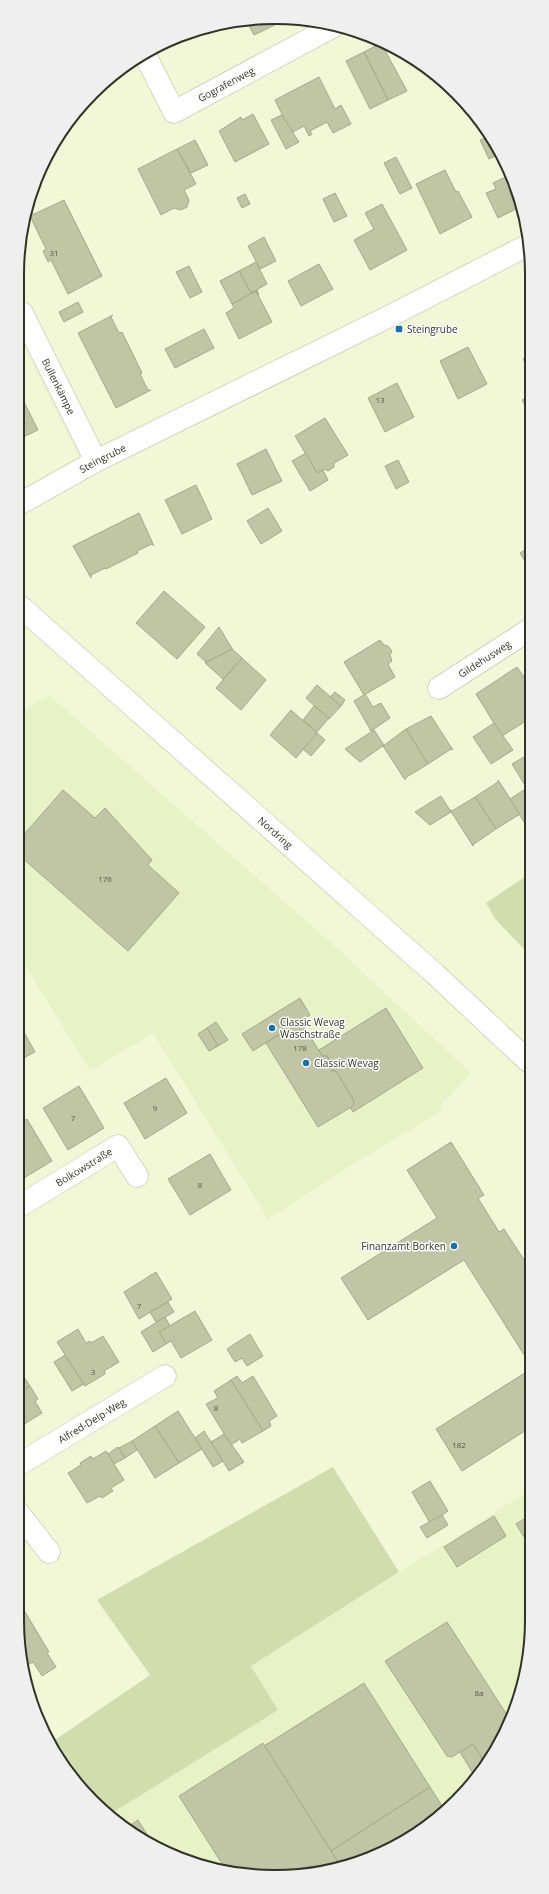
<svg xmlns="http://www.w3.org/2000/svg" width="549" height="1894" font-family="'Open Sans',sans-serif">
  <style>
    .built { fill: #e9f1c7 }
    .green { fill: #d3dcaf }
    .building { fill: #bfc5a5; stroke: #a3a98a }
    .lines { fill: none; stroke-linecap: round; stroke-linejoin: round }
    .minor-casing { stroke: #b4ba9a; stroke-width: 23 }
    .secondary-casing { stroke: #b4ba9a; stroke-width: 23 }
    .minor { stroke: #fff; stroke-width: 22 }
    .secondary { stroke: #fff; stroke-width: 22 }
    .poi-dot { fill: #1a72a2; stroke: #fff; stroke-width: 1.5 }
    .labels { text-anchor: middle; stroke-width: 3; stroke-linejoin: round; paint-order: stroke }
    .number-label { font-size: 8px; fill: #545846 }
    .street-label { font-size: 10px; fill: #303326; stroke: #fff }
    .poi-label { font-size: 10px; fill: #303326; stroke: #fff; text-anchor: start }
    .rim { fill: none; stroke: #303326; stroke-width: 2 }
  </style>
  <rect width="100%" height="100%" fill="#f2f8d7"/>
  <g class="built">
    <path d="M 50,696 L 329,941 L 471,1073 L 440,1106 L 443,1110 L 371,1153 L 268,1219 L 153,1033 L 90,1071 L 19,955 L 20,711 Z"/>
    <path d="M 527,1492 L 527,1670 L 497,1748 L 431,1824 L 341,1868 L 257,1876 L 160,1850 L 112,1813 L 277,1710 L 251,1666 Z"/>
  </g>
  <g class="green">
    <path d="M 529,874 L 528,953 L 495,919 L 486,903 Z"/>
    <path d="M 333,1467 L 399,1572 L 251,1666 L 278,1710 L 112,1813 L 81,1789 L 52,1742 L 150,1675 L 97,1600 Z"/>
  </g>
  <g class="building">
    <path d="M 247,22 L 274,22 L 275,25 L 254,35 Z"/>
    <path d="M 381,43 L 407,91 L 388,100 L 364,52 Z"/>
    <path d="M 364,52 L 388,100 L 370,109 L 346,61 Z"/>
    <path d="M 319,77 L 335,109 L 341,105 L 351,124 L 333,133 L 327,122 L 310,131 L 312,134 L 309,136 L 304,126 L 291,133 L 275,100 Z"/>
    <path d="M 253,114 L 269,144 L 235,162 L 219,131 L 241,117 L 242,120 Z"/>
    <path d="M 282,115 L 299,142 L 286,149 L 271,120 Z"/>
    <path d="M 489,136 L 501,153 L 489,159 L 480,140 Z"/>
    <path d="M 195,140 L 208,165 L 191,173 L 177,149 Z"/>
    <path d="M 177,149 L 196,184 L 184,190 L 189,200 L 187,207 L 181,210 L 174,208 L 161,215 L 138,169 Z"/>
    <path d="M 396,157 L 412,188 L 400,194 L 384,163 Z"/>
    <path d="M 445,170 L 456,192 L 458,191 L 472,217 L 440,234 L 416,184 Z"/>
    <path d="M 510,175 L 520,207 L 498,218 L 486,193 L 496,189 L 493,183 Z"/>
    <path d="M 335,193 L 347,216 L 334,222 L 323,199 Z"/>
    <path d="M 245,194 L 250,204 L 242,208 L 237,198 Z"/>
    <path d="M 64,200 L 102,276 L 68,294 L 51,260 L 48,262 L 43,251 L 46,249 L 30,216 Z"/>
    <path d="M 382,204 L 407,250 L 370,270 L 354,240 L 374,229 L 365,213 Z"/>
    <path d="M 264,237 L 276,261 L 260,269 L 248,246 Z"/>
    <path d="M 256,262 L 267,284 L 251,293 L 239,271 Z"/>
    <path d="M 319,264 L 333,289 L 301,306 L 288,281 Z"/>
    <path d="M 189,266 L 202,292 L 190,298 L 176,272 Z"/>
    <path d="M 239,271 L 251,293 L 257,290 L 259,295 L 256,291 L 232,304 L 220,281 Z"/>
    <path d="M 256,291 L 272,322 L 239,339 L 226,313 L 234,308 L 232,304 Z"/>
    <path d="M 78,302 L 83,312 L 64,322 L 59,312 Z"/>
    <path d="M 113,315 L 111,317 L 119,333 L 122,332 L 142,373 L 140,374 L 148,390 L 151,390 L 116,408 L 78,333 Z"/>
    <path d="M 204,329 L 214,348 L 175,368 L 165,349 Z"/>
    <path d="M 468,347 L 487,384 L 458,399 L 440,361 Z"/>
    <path d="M 530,356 L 530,372 L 523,359 Z"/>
    <path d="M 397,383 L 414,417 L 385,432 L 368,398 Z"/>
    <path d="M 21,396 L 38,430 L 21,438 Z"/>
    <path d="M 530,396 L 529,412 L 522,400 Z"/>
    <path d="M 325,418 L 348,455 L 334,463 L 334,467 L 328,471 L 324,469 L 317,473 L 295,436 Z"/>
    <path d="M 266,449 L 282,481 L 252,495 L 237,464 Z"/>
    <path d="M 306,453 L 317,473 L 323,470 L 328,480 L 310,491 L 292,461 Z"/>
    <path d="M 398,460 L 409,482 L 396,489 L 385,466 Z"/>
    <path d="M 196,485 L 212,519 L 182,534 L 165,500 Z"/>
    <path d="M 268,508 L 282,531 L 261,544 L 247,521 Z"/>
    <path d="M 139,513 L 154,546 L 152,544 L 137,551 L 138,553 L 106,569 L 105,568 L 91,575 L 91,578 L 73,546 Z"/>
    <path d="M 529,547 L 529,568 L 520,553 Z"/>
    <path d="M 164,591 L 205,627 L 177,659 L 136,623 Z"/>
    <path d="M 219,627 L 233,650 L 206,662 L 197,654 Z"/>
    <path d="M 380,640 L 384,645 L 388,646 L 392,651 L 390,655 L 392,661 L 388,664 L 395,677 L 364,695 L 344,662 Z"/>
    <path d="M 232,649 L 242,658 L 223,679 L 205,663 Z"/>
    <path d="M 242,658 L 266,680 L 241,710 L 216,688 Z"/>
    <path d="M 517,667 L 527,681 L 525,690 L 529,696 L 529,719 L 502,736 L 476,694 Z"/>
    <path d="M 317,685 L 341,706 L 329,719 L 306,698 Z"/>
    <path d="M 335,692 L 345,700 L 341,706 L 330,697 Z"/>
    <path d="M 365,694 L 373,707 L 381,703 L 390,718 L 371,731 L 354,701 Z"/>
    <path d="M 314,706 L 329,718 L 317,732 L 303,720 Z"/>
    <path d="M 291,710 L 317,733 L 296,758 L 270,735 Z"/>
    <path d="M 431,716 L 453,750 L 451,749 L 428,764 L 406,729 Z"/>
    <path d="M 494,723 L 513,750 L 491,764 L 473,737 Z"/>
    <path d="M 406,729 L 428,764 L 405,778 L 405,780 L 383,746 Z"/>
    <path d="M 374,730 L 384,745 L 360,762 L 345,749 Z"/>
    <path d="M 317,733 L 325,740 L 311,756 L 303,749 Z"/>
    <path d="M 529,754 L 529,786 L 526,787 L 512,764 Z"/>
    <path d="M 498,780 L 520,814 L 496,829 L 475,797 L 498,782 Z"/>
    <path d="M 527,788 L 529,791 L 529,819 L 524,822 L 510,799 Z"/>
    <path d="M 63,790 L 95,818 L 105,808 L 152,860 L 148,865 L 179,893 L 128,951 L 20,856 L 20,839 Z"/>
    <path d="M 441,796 L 451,812 L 430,825 L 415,812 Z"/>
    <path d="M 475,797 L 496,829 L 474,844 L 473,846 L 450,810 L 452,811 Z"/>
    <path d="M 300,998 L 310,1015 L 253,1051 L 242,1034 Z"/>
    <path d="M 386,1008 L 423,1068 L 353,1112 L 350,1107 L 354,1101 L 336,1071 L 332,1071 L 327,1064 L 329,1060 L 327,1056 L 322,1056 L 319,1050 Z"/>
    <path d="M 301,1021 L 322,1056 L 327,1056 L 329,1060 L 327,1064 L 332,1071 L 336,1071 L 354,1101 L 353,1106 L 318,1127 L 266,1043 Z"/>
    <path d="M 216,1022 L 228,1040 L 218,1046 L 207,1028 Z"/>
    <path d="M 19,1023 L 35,1052 L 20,1060 L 23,1066 L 19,1069 Z"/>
    <path d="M 207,1028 L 218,1046 L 209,1051 L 198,1034 Z"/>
    <path d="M 166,1078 L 187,1113 L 145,1139 L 124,1103 Z"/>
    <path d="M 79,1086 L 104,1128 L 68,1150 L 43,1108 Z"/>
    <path d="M 27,1119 L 52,1161 L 19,1181 L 19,1124 Z"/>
    <path d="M 451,1142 L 484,1195 L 478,1198 L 499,1232 L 504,1229 L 528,1266 L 528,1361 L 464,1260 L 368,1320 L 341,1278 L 437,1218 L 407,1170 Z"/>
    <path d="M 210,1154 L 231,1190 L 190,1215 L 168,1179 Z"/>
    <path d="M 156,1272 L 172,1299 L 139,1319 L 124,1292 Z"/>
    <path d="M 168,1302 L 174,1312 L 156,1322 L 150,1312 Z"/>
    <path d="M 195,1311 L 212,1340 L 181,1358 L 171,1341 L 166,1344 L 159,1332 Z"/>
    <path d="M 165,1317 L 170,1326 L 159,1332 L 166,1344 L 153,1352 L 141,1332 Z"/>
    <path d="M 78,1329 L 86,1343 L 90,1341 L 91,1343 L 103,1336 L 119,1362 L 104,1371 L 105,1374 L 85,1386 L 57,1342 Z"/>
    <path d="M 250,1334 L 263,1356 L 247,1366 L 242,1358 L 235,1362 L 227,1349 Z"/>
    <path d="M 65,1355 L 84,1384 L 72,1391 L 54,1362 Z"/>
    <path d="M 528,1371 L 528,1429 L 462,1471 L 436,1429 Z"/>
    <path d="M 21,1373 L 30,1386 L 18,1393 L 18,1374 Z"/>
    <path d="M 237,1376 L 242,1383 L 253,1376 L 277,1416 L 269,1421 L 271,1426 L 263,1431 L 231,1380 Z"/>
    <path d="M 231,1380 L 263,1431 L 242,1443 L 240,1439 L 231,1445 L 206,1404 L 218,1398 L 214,1391 Z"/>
    <path d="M 30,1386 L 38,1399 L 35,1401 L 42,1413 L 18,1428 L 18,1393 Z"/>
    <path d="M 178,1411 L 202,1449 L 179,1463 L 155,1426 Z"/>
    <path d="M 155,1426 L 179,1463 L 155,1478 L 132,1441 Z"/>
    <path d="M 204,1431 L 223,1461 L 213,1467 L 195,1438 Z"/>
    <path d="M 224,1434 L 244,1462 L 229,1471 L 211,1442 Z"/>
    <path d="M 132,1441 L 137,1450 L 125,1458 L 119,1448 Z"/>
    <path d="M 118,1447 L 125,1458 L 114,1464 L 108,1454 Z"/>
    <path d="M 106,1451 L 124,1480 L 111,1488 L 113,1491 L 102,1498 L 100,1496 L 87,1503 L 68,1473 L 81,1465 L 80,1463 L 91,1456 L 93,1459 Z"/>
    <path d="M 430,1481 L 448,1511 L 430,1523 L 412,1492 Z"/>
    <path d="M 442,1515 L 448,1525 L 427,1538 L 420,1527 Z"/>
    <path d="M 494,1516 L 506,1536 L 457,1567 L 444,1547 Z"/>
    <path d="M 527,1517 L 527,1542 L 516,1524 Z"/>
    <path d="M 24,1610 L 49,1652 L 47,1653 L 56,1667 L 42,1676 L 33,1662 L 26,1666 L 17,1620 L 17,1614 Z"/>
    <path d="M 447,1622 L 509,1718 L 497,1748 L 483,1760 L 473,1744 L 452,1757 L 447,1756 L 385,1661 Z"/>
    <path d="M 364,1683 L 430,1787 L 331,1851 L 264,1746 Z"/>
    <path d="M 263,1743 L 331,1851 L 342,1868 L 257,1876 L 224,1867 L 179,1796 Z"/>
    <path d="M 473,1744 L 483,1760 L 493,1753 L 474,1775 L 460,1752 Z"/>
    <path d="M 430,1787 L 444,1809 L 431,1824 L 342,1868 L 331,1851 Z"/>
    <path d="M 138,1820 L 154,1846 L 129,1826 Z"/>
  </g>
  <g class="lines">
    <defs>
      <g id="minor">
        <path id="s1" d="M 145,55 L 174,112 L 334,26"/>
        <path id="s2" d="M 22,313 L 96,461"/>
        <path id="s3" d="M 21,503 L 96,461 L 392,315 L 530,244"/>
        <path id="s4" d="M 439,688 L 529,630"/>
        <path id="s5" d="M 18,1207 L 118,1146 L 137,1176"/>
        <path id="s6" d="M 18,1465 L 165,1376"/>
        <path d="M 17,1511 L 49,1552"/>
      </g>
      <g id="secondary">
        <path id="s7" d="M 21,607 L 435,974 L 528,1061"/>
      </g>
    </defs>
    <use href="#minor" class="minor-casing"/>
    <use href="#secondary" class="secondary-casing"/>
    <use href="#minor" class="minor"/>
    <use href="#secondary" class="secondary"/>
  </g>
  <g class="poi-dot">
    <rect x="395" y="325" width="8" height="8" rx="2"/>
    <circle cx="272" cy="1028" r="4"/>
    <circle cx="306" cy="1063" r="4"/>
    <circle cx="454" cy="1246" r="4"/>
  </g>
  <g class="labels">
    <g class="number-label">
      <text x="54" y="256">31</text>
      <text x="380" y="403">13</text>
      <text x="105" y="882">176</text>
      <text x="300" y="1051">178</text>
      <text x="155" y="1111">9</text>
      <text x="73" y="1121">7</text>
      <text x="200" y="1188">8</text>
      <text x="139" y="1309">7</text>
      <text x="93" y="1375">3</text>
      <text x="216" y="1411">8</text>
      <text x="459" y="1448">182</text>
      <text x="479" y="1696">8a</text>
    </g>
    <g class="street-label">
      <text dy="4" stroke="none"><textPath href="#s1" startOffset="123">Gografenweg</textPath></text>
      <text dy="4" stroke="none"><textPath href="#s2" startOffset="82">Bullenkämpe</textPath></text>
      <text dy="4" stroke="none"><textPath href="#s3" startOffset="93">Steingrube</textPath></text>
      <text dy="4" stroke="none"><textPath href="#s4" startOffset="54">Gildehusweg</textPath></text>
      <text dy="4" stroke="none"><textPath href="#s7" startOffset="340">Nordring</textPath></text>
      <text dy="4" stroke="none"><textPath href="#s5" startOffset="77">Bolkowstraße</textPath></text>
      <text dy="4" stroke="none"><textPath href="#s6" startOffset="86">Alfred-Delp-Weg</textPath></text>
    </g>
    <g class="poi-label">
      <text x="407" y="333">Steingrube</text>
      <text x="280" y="1026">Classic Wevag<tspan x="280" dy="12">Waschstraße</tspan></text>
      <text x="314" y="1067">Classic Wevag</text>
      <text x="446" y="1250" text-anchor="end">Finanzamt Borken</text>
    </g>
  </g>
  <path d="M0 0H549V1894H0ZM274 24H275A250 250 0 0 1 525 274V1620A250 250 0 0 1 275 1870H274A250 250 0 0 1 24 1620V274A250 250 0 0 1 274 24Z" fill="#eeefee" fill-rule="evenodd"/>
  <path class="rim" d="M274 24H275A250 250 0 0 1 525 274V1620A250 250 0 0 1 275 1870H274A250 250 0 0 1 24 1620V274A250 250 0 0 1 274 24Z"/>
</svg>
